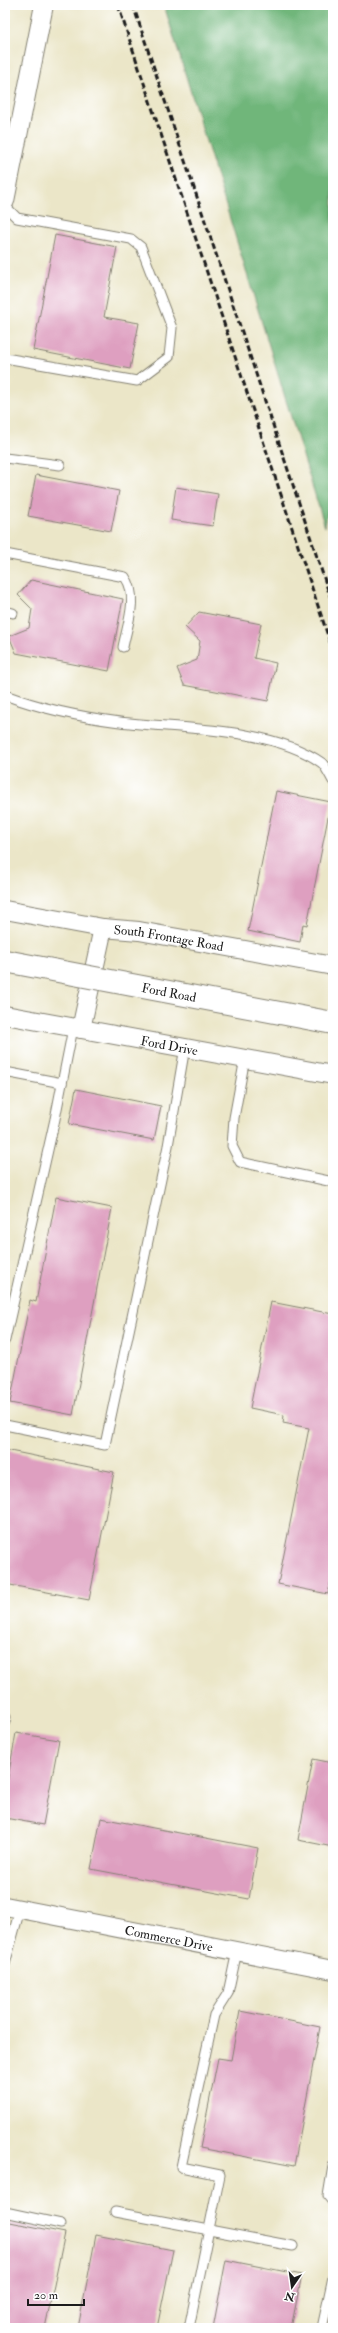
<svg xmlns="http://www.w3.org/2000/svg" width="338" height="2333" font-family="'IM FELL Double Pica',serif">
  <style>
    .forest { fill: #6fb67a; stroke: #46694b }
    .building { fill: #de9fc0 }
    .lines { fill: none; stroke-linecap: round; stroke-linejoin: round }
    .lane-casing { stroke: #848172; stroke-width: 11 }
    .street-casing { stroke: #848172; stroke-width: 20 }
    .lane { stroke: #fff; stroke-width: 9 }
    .street { stroke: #fff; stroke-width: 18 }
    .rail { stroke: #1c1c1c; stroke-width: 3; stroke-dasharray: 6 3; stroke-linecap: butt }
    .primary-bridge-casing { stroke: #848172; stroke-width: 24; stroke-linecap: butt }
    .primary-bridge { stroke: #fff; stroke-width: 22 }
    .labels { text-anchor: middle; stroke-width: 3; stroke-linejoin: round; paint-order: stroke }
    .street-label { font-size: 13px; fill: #1c1c1c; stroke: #fff }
  </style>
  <rect width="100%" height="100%" fill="#fff"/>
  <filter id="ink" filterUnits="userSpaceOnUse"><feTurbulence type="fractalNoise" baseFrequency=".025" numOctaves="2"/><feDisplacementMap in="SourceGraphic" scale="8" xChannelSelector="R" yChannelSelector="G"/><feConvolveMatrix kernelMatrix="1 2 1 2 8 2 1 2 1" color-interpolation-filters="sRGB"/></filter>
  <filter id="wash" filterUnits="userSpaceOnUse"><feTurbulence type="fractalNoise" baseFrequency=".012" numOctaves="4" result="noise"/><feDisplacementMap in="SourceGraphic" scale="16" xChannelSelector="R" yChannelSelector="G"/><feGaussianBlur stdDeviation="0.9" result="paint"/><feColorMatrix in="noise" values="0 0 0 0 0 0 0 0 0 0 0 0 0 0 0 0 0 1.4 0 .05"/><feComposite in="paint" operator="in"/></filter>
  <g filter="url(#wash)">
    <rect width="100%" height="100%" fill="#ebe6c8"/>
    <path class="forest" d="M 164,5 L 333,5 L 333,479 L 325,527 Z"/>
    <g id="blocks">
      <g class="building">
        <path d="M 55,235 L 117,247 L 104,317 L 139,323 L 130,369 L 33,350 Z"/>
        <path d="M 36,475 L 119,491 L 111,531 L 28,516 Z"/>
        <path d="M 176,487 L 218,494 L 213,526 L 171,520 Z"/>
        <path d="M 31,580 L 123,599 L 109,671 L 16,653 L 9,636 L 29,628 L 32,609 L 18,595 Z"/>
        <path d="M 199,612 L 261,624 L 254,658 L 276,663 L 268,701 L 184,685 L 177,668 L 197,660 L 200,641 L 185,627 Z"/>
        <path d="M 276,791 L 331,802 L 307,925 L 303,924 L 300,942 L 248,931 Z"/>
        <path d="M 76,1089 L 161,1106 L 154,1140 L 69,1124 Z"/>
        <path d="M 56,1197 L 112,1208 L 73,1415 L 10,1403 L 30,1300 L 36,1302 Z"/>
        <path d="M 271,1302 L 333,1314 L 333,1570 L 328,1594 L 278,1584 L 309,1428 L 283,1423 L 284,1415 L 250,1408 Z"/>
        <path d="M 5,1450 L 114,1472 L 89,1600 L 5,1584 Z"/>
        <path d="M 16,1733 L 59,1740 L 43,1825 L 5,1818 L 5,1794 Z"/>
        <path d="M 313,1759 L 333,1763 L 333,1847 L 298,1840 Z"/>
        <path d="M 101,1818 L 258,1848 L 249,1899 L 91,1869 Z"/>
        <path d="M 240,2011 L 320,2027 L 294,2166 L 200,2148 L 218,2058 L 231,2060 Z"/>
        <path d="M 5,2221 L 65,2233 L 45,2328 L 5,2328 Z"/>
        <path d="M 96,2235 L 173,2250 L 157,2328 L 78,2328 Z"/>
        <path d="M 226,2260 L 302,2275 L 291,2328 L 213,2328 Z"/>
      </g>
    </g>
  </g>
  <g filter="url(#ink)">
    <use href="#blocks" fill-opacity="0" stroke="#848172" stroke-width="1"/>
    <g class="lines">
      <defs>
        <g id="lane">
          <path d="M 5,206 L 17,218 L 131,239 L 141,247 L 172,328 L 169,357 L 137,381 L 5,358"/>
          <path d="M 5,458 L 60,465"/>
          <path d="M 5,554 L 125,577 C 139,596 127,626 123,647"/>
          <path d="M 5,611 L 13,613"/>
          <path d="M 5,695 C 42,709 81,717 120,722 C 180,729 272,727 322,763 C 326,767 330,776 333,781"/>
          <path d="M 245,1058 L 234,1118 L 232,1146 L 240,1162 L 333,1182"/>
          <path d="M 5,1072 L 62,1083"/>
          <path d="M 5,1340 L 55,1119 L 73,1028"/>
          <path d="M 5,1425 L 105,1445 L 168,1146 L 185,1047"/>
          <path d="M 5,1722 L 6,1717"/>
          <path d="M 5,1964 L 20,1909"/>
          <path d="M 333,2166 L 328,2196 L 333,2202"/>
          <path d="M 5,2212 L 61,2224"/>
          <path d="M 115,2212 L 293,2246"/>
          <path d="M 189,2328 L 220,2175 L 181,2167 L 214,2015 L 228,1993 L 237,1951"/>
          <path d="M 322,2328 L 333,2277"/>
        </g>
        <g id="street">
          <path d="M 5,201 L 44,5"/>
          <path id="s1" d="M 5,910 L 103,928 L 139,931 L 333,966"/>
          <path id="s2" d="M 5,1015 L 333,1075"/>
          <path d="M 81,1029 L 103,928"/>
          <path id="s3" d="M 5,1906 L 333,1970"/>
        </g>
      </defs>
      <use href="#lane" class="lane-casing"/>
      <use href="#street" class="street-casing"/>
      <use href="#lane" class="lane"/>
      <use href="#street" class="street"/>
      <g class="rail">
        <path d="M 118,5 L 333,651"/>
        <path d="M 133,5 L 333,605"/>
      </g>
      <defs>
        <g id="primary-bridge">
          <path id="s4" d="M 5,961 L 333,1023"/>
        </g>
      </defs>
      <use href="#primary-bridge" class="primary-bridge-casing"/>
      <use href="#primary-bridge" class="primary-bridge"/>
    </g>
  </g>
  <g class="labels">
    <g class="street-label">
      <text dy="5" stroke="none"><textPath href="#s1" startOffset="166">South Frontage Road</textPath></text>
      <text dy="5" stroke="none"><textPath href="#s4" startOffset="167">Ford Road</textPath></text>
      <text dy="5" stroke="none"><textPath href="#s2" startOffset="167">Ford Drive</textPath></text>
      <text dy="5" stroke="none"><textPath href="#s3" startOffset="167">Commerce Drive</textPath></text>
    </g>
  </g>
  <rect width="338" height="2333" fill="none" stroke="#fff" stroke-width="20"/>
  <g transform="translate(292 2287) rotate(193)" stroke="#ffffff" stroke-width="3" paint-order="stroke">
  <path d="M0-3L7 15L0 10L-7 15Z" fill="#1c1c1c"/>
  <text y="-6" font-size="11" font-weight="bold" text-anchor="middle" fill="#1c1c1c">N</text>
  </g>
  <path d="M28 2299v6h56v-6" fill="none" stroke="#1c1c1c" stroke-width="2"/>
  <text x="34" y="2299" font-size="12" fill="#1c1c1c" stroke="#ffffff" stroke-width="3" paint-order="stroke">20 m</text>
</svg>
